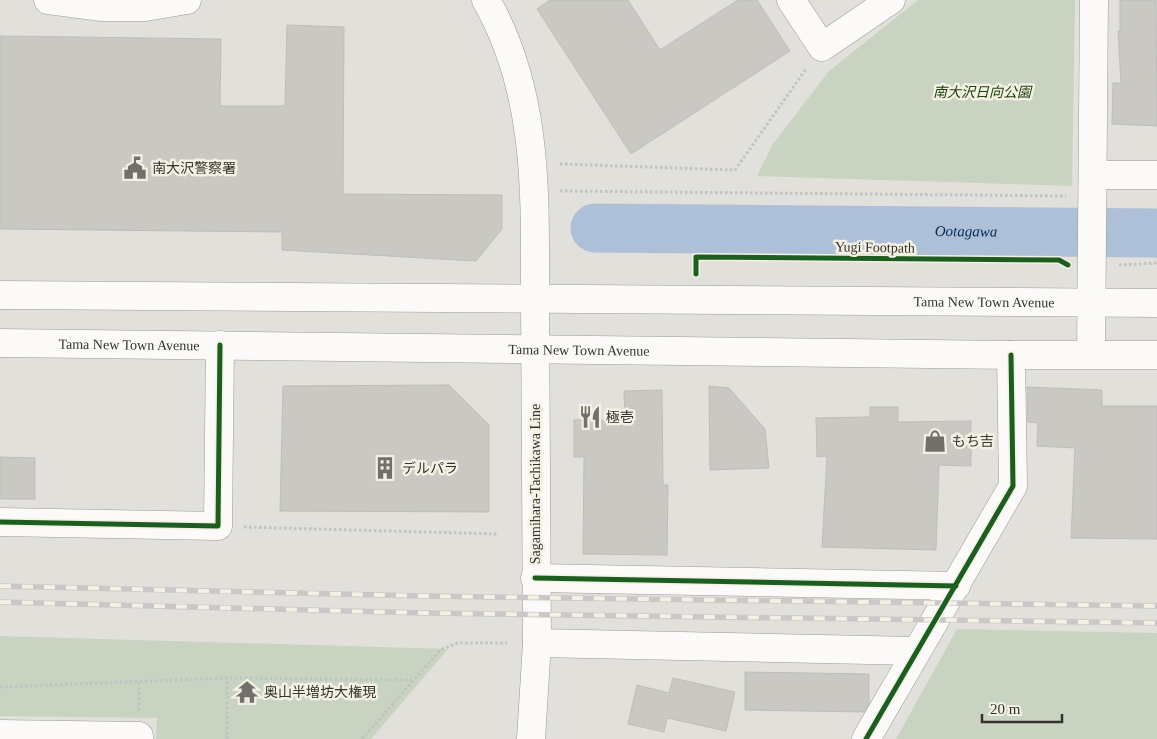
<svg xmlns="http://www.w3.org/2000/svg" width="1157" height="739" font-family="'Times New Roman','Noto Sans JP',serif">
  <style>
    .green { fill: #c9d3c2 }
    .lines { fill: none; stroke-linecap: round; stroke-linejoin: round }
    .river { stroke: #aebfd8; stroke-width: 49 }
    .building { fill: #c9c8c3; stroke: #bebdb8 }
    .minor-casing { stroke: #9b9a95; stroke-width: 29 }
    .tertiary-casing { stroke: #9b9a95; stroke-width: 29 }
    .secondary-casing { stroke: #9b9a95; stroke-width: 29 }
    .path { stroke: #c2c2c0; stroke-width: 3; stroke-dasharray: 2.5 2.5; stroke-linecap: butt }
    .minor { stroke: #fbfaf9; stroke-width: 28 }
    .tertiary { stroke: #fbfaf9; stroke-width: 28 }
    .secondary { stroke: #fbfaf9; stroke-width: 28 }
    .rail-casing { stroke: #c9c8c6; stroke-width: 5.5 }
    .rail { stroke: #f3f0e4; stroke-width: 4; stroke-dasharray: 11; stroke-linecap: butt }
    .cycleway-casing { stroke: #f3f0e4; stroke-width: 8 }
    .cycleway { stroke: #1b5e20; stroke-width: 5 }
    .labels { text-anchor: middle; stroke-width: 5; stroke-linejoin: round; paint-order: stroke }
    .park-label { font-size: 14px; font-style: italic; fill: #1a410b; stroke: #f3f0e4 }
    .poi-label { font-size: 14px; fill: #34332e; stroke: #f3f0e4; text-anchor: start }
    .street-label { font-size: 14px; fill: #34332e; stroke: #f3f0e4 }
    .water-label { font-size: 15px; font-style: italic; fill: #062956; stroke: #f3f0e4 }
  </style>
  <rect width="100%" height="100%" fill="#e2e0da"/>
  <g class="green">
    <path d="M 918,0 L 1075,0 L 1072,186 L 757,176 L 773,144 L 829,71 Z"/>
    <path d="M 957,629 L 1157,633 L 1157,739 L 896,739 Z"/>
    <path d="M 0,636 L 448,649 L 371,739 L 156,739 L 157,718 L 0,716 Z"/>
  </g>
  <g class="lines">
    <path class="river" id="s1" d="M 595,228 L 1157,233"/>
  </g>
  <g class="building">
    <path d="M 550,0 L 628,0 L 660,50 L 738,0 L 757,0 L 790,51 L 631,154 L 537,9 Z"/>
    <path d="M 1120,0 L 1156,0 L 1157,126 L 1112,124 L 1113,83 L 1121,83 L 1118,31 L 1120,31 Z"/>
    <path d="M 287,25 L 344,27 L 343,194 L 502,195 L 502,229 L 476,261 L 282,250 L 282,232 L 0,229 L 0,36 L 221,39 L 220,106 L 285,106 Z"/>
    <path d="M 449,385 L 489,425 L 489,512 L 280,511 L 283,386 Z"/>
    <path d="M 709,386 L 729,388 L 765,429 L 769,468 L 710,470 Z"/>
    <path d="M 1027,387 L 1102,390 L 1102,406 L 1157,406 L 1157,539 L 1071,538 L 1075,448 L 1037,446 L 1038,423 L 1028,422 Z"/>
    <path d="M 662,390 L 663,485 L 668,485 L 667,555 L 583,554 L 584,457 L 574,457 L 574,420 L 625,420 L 624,391 Z"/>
    <path d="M 870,407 L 898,407 L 898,422 L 971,421 L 971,466 L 939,465 L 936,550 L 822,547 L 827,456 L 817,457 L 816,418 L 870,417 Z"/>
    <path d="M 0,457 L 35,458 L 35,499 L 0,499 Z"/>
    <path d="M 745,672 L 869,674 L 869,704 L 864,712 L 745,710 Z"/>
    <path d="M 673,678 L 735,692 L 726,731 L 667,718 L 664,732 L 628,724 L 637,685 L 669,693 Z"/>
  </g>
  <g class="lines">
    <defs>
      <g id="minor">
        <path d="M 791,0 L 822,47 L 891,0"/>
        <path d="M 1093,175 L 1157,175"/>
        <path d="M 1091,354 L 1094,0"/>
        <path d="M 0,522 L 218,526 L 220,345"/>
        <path d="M 535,578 L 956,586"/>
        <path d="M 537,643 L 916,651"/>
        <path d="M 0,734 L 139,736 L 139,739"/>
        <path d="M 866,739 L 1013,486 L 1011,355"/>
      </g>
      <g id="tertiary">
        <path d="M 48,0 L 102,7 L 145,7 L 187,0"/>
        <path d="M 486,0 C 539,93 535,195 535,298"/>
      </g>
      <g id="secondary">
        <path id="s2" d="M 0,295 L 1157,303"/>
        <path id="s3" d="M 0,343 L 1011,355 L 1157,355"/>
        <path d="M 531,739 L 537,643 L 535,298"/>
      </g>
    </defs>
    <use href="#minor" class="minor-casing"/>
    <use href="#tertiary" class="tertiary-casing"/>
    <use href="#secondary" class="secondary-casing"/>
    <g class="path">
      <path d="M 560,164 L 735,170 L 806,69"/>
      <path d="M 560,191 L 1066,196"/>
      <path d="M 1119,265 L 1157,263"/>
      <path d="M 696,273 L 696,257 L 1059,260 L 1065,264"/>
      <path d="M 244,527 L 498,534"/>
      <path d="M 0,687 L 227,678 L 413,680"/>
      <path d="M 139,710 L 139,682"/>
      <path d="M 227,739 L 227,678"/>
      <path d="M 362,739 L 440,650 L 457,643 L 507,643"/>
    </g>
    <use href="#minor" class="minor"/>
    <use href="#tertiary" class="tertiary"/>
    <use href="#secondary" class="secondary"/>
    <defs>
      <g id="rail">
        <path d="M 0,586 L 423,596 L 1157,606"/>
        <path d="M 0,602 L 424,613 L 1157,623"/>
      </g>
    </defs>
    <use href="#rail" class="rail-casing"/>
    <use href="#rail" class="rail"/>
    <defs>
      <g id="cycleway">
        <path d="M 696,274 L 696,257 L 1059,260 L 1068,265"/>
        <path d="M 0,522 L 218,526 L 220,345"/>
        <path d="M 535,578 L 956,586"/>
        <path d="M 866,739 L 1013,486 L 1011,355"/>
      </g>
    </defs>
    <use href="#cycleway" class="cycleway-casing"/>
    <use href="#cycleway" class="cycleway"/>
  </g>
  <defs>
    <symbol id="civic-bare" viewBox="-9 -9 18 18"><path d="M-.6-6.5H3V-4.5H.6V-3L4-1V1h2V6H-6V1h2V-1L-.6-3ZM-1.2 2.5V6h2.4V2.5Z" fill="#71706a" stroke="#f3f0e4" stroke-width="2.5" paint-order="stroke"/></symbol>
    <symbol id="restaurant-bare" viewBox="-9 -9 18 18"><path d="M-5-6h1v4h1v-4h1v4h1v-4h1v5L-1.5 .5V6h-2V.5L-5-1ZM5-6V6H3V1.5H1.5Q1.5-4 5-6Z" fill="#71706a" stroke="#f3f0e4" stroke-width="2.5" paint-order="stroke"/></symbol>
    <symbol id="shop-bare" viewBox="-9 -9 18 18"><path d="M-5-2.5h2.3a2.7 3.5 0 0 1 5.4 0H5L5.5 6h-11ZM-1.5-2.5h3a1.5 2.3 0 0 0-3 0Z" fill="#71706a" stroke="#f3f0e4" stroke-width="2.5" paint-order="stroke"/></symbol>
    <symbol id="building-bare" viewBox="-9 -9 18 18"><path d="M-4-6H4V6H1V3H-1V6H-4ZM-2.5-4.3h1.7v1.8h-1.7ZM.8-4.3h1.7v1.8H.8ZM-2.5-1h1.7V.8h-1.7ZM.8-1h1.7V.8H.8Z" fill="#71706a" stroke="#f3f0e4" stroke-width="2.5" paint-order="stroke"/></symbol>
    <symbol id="temple-bare" viewBox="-9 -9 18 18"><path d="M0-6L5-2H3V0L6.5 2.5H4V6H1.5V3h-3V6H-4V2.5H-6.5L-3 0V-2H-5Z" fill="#71706a" stroke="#f3f0e4" stroke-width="2.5" paint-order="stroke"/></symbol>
  </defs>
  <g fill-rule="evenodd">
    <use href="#civic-bare" x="119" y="152" width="32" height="32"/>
    <use href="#restaurant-bare" x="574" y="401" width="32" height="32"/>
    <use href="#shop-bare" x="919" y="425" width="32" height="32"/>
    <use href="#building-bare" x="369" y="452" width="32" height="32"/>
    <use href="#temple-bare" x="231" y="676" width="32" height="32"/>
  </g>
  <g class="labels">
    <g class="park-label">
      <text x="982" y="97">南大沢日向公園</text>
    </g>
    <g class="poi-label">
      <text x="152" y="173">南大沢警察署</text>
      <text x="606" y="422">極壱</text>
      <text x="952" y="446">もち吉</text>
      <text x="402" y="473">デルパラ</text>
      <text x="264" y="697">奥山半増坊大権現</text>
    </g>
    <g class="street-label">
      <text transform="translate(875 247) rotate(1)" y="5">Yugi Footpath</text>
      <text dy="5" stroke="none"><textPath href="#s2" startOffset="984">Tama New Town Avenue</textPath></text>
      <text dy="5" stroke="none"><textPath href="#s3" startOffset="129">Tama New Town Avenue</textPath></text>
      <text dy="5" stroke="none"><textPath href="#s3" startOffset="579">Tama New Town Avenue</textPath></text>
      <text transform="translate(535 484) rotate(-90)" y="5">Sagamihara-Tachikawa Line</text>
    </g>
    <g class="water-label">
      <text dy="5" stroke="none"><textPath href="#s1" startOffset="371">Ootagawa</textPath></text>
    </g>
  </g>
  <path d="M982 714v8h80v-8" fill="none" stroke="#34332e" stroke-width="2.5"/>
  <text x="990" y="714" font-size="15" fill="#34332e" stroke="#f3f0e4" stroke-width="4" paint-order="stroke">20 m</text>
</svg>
